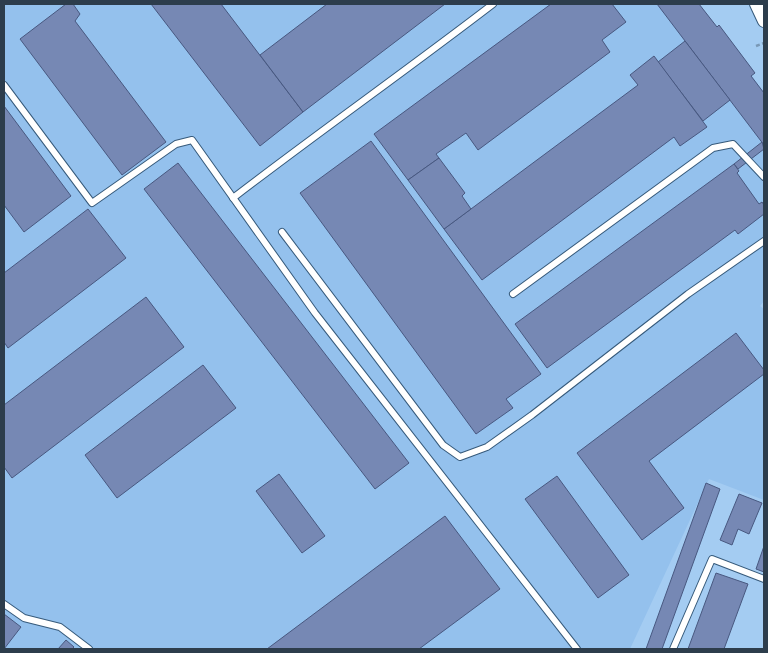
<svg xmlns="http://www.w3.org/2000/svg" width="768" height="653" font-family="'Noto Sans',sans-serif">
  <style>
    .built { fill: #94c1ed }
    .building { fill: #7688b4; stroke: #485880 }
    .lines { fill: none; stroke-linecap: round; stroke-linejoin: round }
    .service-casing { stroke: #365a7b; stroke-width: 8 }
    .minor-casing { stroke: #365a7b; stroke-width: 14 }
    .path { stroke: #7998b6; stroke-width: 2.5; stroke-dasharray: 4 2.5; stroke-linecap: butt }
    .service { stroke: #fff; stroke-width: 6 }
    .minor { stroke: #fff; stroke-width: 12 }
  </style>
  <rect width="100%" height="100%" fill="#a4ccf2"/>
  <path class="built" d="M 4,4 L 699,4 L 717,27 L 719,25 L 755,73 L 752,76 L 764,93 L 764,301 L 760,306 L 764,309 L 764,500 L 709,479 L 630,649 L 4,649 Z"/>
  <g class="building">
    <path d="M 66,4 L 73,4 L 80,14 L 75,21 L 166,142 L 122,175 L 20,39 Z"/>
    <path d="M 151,4 L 221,4 L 303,112 L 260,146 Z"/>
    <path d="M 327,4 L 445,4 L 303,112 L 260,55 Z"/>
    <path d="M 551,4 L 612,4 L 626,22 L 602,40 L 610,52 L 478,150 L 466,133 L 436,154 L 439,158 L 408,180 L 374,134 Z"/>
    <path d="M 657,4 L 699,4 L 717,27 L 719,25 L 755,73 L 751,76 L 764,93 L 764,145 Z"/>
    <path d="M 685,41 L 730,100 L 703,121 L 658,62 Z"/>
    <path d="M 654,56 L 707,127 L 680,146 L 674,137 L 482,280 L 444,229 L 638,85 L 630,75 Z"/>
    <path d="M 4,106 L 71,196 L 24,232 L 4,205 Z"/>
    <path d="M 371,141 L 541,374 L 506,399 L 513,408 L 476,434 L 300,193 Z"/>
    <path d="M 762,142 L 764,149 L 738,169 L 734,164 Z"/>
    <path d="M 439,158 L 465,193 L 462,196 L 471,209 L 444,229 L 408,180 Z"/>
    <path d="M 178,163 L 409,463 L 375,489 L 144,189 Z"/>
    <path d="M 734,164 L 739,171 L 737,173 L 759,204 L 762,202 L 764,205 L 764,214 L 738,234 L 735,230 L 547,368 L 515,324 Z"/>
    <path d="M 88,209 L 126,258 L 8,348 L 4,342 L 4,273 Z"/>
    <path d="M 146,297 L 184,347 L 12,478 L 4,467 L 4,405 Z"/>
    <path d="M 736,333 L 764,370 L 764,374 L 649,461 L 684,508 L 642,540 L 577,453 Z"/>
    <path d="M 203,365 L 236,408 L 117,498 L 85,455 Z"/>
    <path d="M 279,474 L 325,536 L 302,553 L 256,491 Z"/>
    <path d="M 557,476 L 629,575 L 598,598 L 525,499 Z"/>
    <path d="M 706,483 L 720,489 L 662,649 L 646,649 Z"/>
    <path d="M 739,494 L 762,503 L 749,534 L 738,529 L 732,545 L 720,540 Z"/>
    <path d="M 445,516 L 500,589 L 419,649 L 267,649 Z"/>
    <path d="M 764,546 L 764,572 L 756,569 Z"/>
    <path d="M 716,573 L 748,584 L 724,649 L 688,649 Z"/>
    <path d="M 4,614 L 21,627 L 4,649 Z"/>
    <path d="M 66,640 L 74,647 L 72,649 L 58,649 Z"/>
  </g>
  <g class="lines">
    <defs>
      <g id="service">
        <path d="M 4,85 L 92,203 L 176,144 L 192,140 L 315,313 L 577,649"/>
        <path d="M 233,198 C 319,132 407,70 493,4"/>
        <path d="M 282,232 L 443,445 L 460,457 L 487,447 L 532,415 L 688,294 L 764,241"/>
        <path d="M 513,294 L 713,148 L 733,144 L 764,177"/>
        <path d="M 4,604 L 24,618 L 60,627 L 89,649"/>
        <path d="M 673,649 L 712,559 L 764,579"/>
      </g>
      <path id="minor" d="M 756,4 L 764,21"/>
    </defs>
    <use href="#service" class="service-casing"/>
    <use href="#minor" class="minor-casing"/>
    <path class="path" d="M 756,46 L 764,43"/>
    <use href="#service" class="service"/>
    <use href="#minor" class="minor"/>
  </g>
  <rect width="768" height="653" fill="none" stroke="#2d3d4c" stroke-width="10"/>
</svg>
